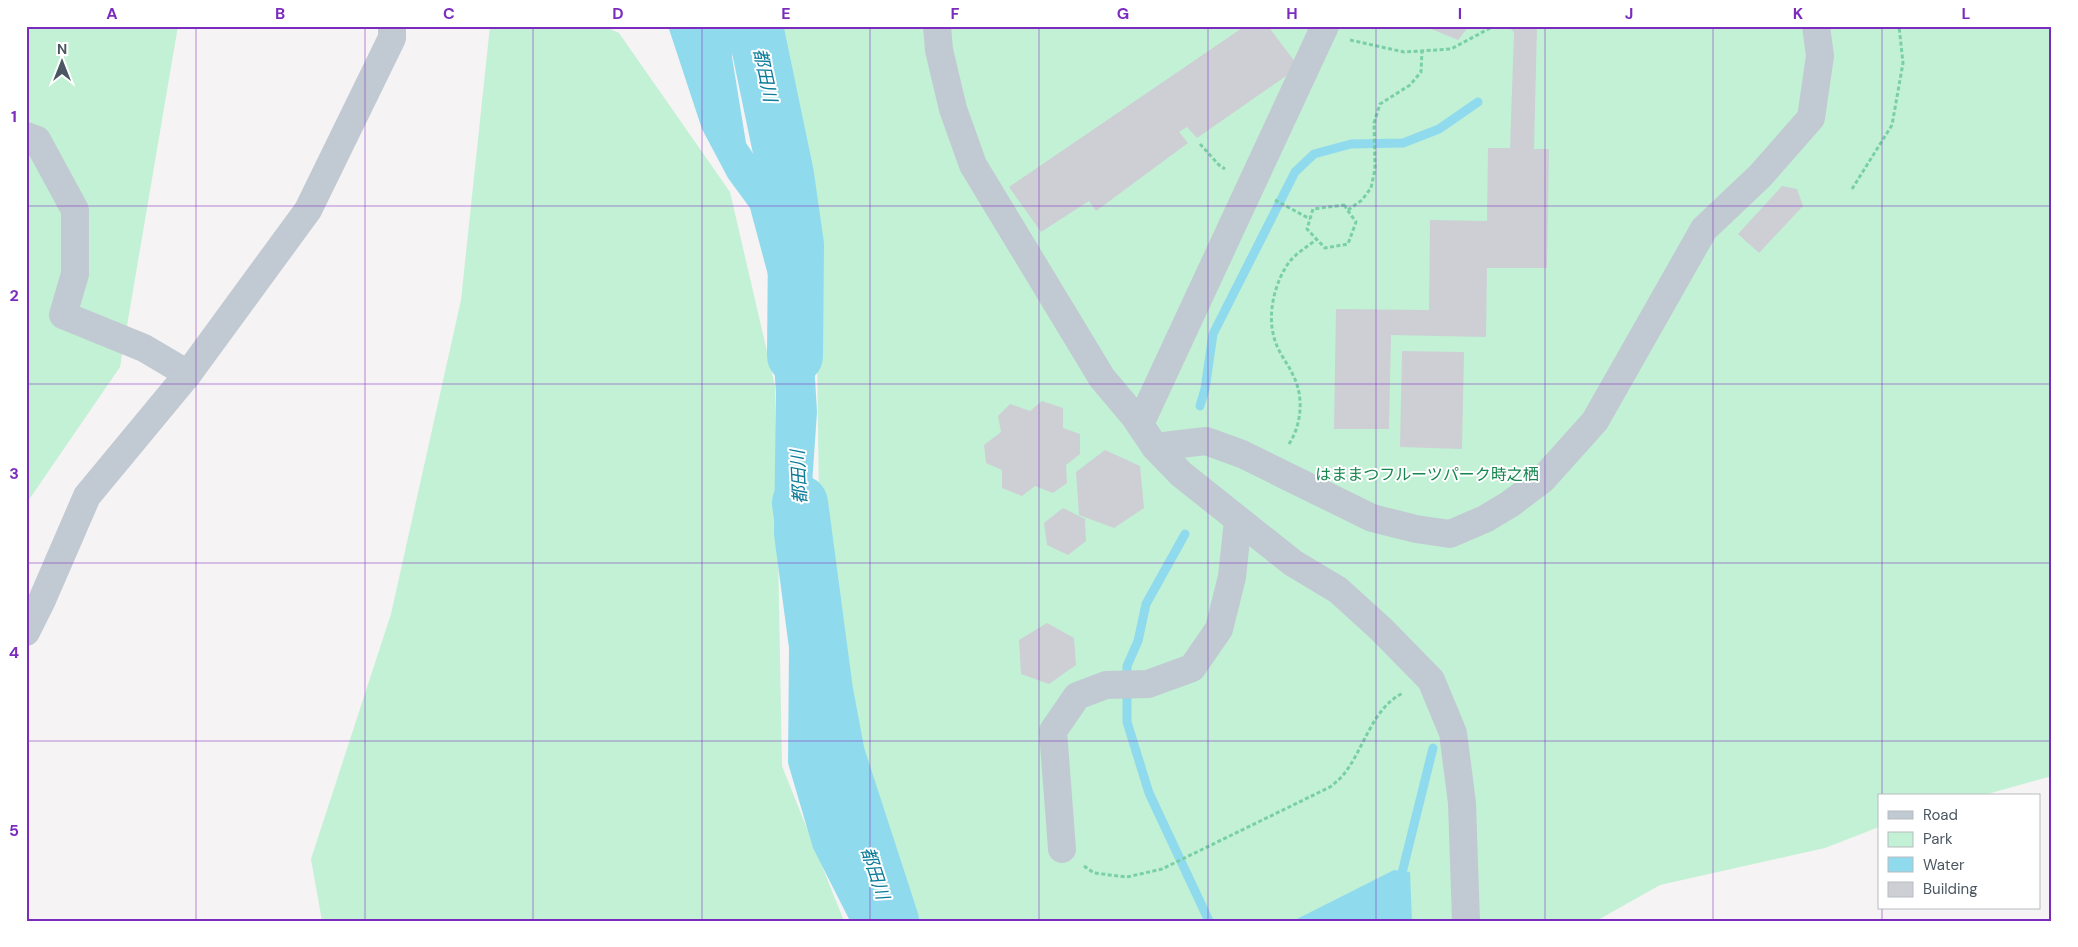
<svg xmlns="http://www.w3.org/2000/svg" width="2078" height="947" font-family="'DM Sans','Noto Sans JP',sans-serif">
  <style>
    .green { fill: #c3f1d5 }
    .water { fill: #90daee }
    .lines { fill: none; stroke-linecap: round; stroke-linejoin: round }
    .stream { stroke: #90daee; stroke-width: 9 }
    .river { stroke: #90daee; stroke-width: 56 }
    .building { fill: #cdcfd5 }
    .path { stroke: #7ad0a6; stroke-width: 3; stroke-dasharray: 4 2.5; stroke-linecap: butt }
    .minor { stroke: #c1cad2; stroke-width: 28 }
    .grid { fill: none; stroke: #7b2cbf; stroke-width: 1; stroke-opacity: 0.55 }
    .labels { text-anchor: middle; stroke-width: 4; stroke-linejoin: round; paint-order: stroke }
    .park-label { font-size: 16px; fill: #17864f; stroke: #fff }
    .water-label { font-size: 18px; font-style: italic; fill: #0c7c9b; stroke: #fff }
    .neatline { fill: none; stroke: #7b2cbf; stroke-width: 2 }
    .grid-label { font-size: 16px; text-anchor: middle; font-weight: bold; fill: #7b2cbf }
  </style>
  <rect width="100%" height="100%" fill="#f5f3f3"/>
  <g class="green">
    <path d="M 26,26 L 178,26 L 120,367 L 26,504 Z"/>
    <path d="M 490,26 L 604,26 L 619,33 L 730,192 L 775,386 L 782,766 L 844,921 L 322,921 L 311,859 L 391,614 L 461,300 Z"/>
    <path d="M 762,26 L 2052,26 L 2052,776 L 1980,796 L 1879,796 L 1879,827 L 1825,848 L 1660,885 L 1596,921 L 894,921 L 821,663 L 817,349 Z"/>
  </g>
  <g class="water">
    <path d="M 668,26 L 736,26 L 732,57 L 746,143 L 770,179 L 813,345 L 817,412 L 811,499 L 810,634 L 829,781 L 846,861 L 865,921 L 850,921 L 813,848 L 788,763 L 789,648 L 774,535 L 776,393 L 768,275 L 750,208 L 728,178 L 702,129 Z"/>
    <path d="M 1394,870 L 1410,872 L 1412,921 L 1293,921 Z"/>
  </g>
  <g class="lines">
    <g class="stream">
      <path d="M 1200,406 L 1205,389 L 1213,334 L 1295,172 L 1314,154 L 1351,144 L 1403,143 L 1439,129 L 1478,102"/>
      <path d="M 1185,534 L 1146,604 L 1138,641 L 1127,666 L 1127,722 L 1149,793 L 1209,921"/>
      <path d="M 1400,881 L 1433,748"/>
    </g>
    <g class="river">
      <path d="M 755,26 L 786,175 L 796,245 L 795,356"/>
      <path d="M 800,503 L 825,691 L 837,755 L 891,921"/>
    </g>
  </g>
  <g class="building">
    <path d="M 1245,26 L 1268,26 L 1299,67 L 1197,138 L 1187,127 L 1179,132 L 1188,143 L 1096,211 L 1089,201 L 1041,232 L 1009,187 Z"/>
    <path d="M 1424,26 L 1469,26 L 1458,40 Z"/>
    <path d="M 1507,26 L 1537,26 L 1534,149 L 1549,149 L 1547,268 L 1487,268 L 1486,337 L 1391,335 L 1389,429 L 1334,429 L 1336,309 L 1429,310 L 1430,220 L 1487,221 L 1488,148 L 1510,148 L 1514,32 Z"/>
    <path d="M 1782,186 L 1797,189 L 1803,206 L 1759,253 L 1738,234 Z"/>
    <path d="M 1402,351 L 1464,352 L 1462,449 L 1400,447 Z"/>
    <path d="M 1042,401 L 1063,408 L 1063,428 L 1080,434 L 1080,454 L 1066,465 L 1067,483 L 1053,493 L 1035,486 L 1022,496 L 1002,488 L 1002,470 L 986,463 L 984,445 L 1001,432 L 998,416 L 1010,404 L 1030,411 Z"/>
    <path d="M 1105,450 L 1140,466 L 1144,508 L 1114,528 L 1079,515 L 1076,472 Z"/>
    <path d="M 1063,508 L 1085,519 L 1086,541 L 1068,555 L 1047,545 L 1044,523 Z"/>
    <path d="M 1047,623 L 1074,638 L 1076,665 L 1049,684 L 1021,674 L 1019,640 Z"/>
  </g>
  <g class="lines">
    <g class="path">
      <path d="M 1350,40 L 1404,52 L 1451,49 L 1494,26"/>
      <path d="M 1200,144 L 1219,165 L 1225,169"/>
      <path d="M 1852,189 L 1892,125 L 1903,63 L 1899,26"/>
      <path d="M 1275,200 L 1310,219"/>
      <path d="M 1344,205 L 1356,222 L 1348,244 L 1325,248 L 1307,229 L 1313,209 Z"/>
      <path d="M 1348,210 L 1362,200 L 1371,188 L 1375,169 L 1374,123 L 1380,104 L 1410,85 L 1421,72 L 1422,51"/>
      <path d="M 1289,444 C 1302,424 1304,396 1293,375 C 1287,362 1277,351 1274,337 C 1267,313 1275,281 1290,261 C 1297,253 1308,246 1317,239"/>
      <path d="M 1084,866 L 1094,873 L 1127,877 L 1162,869 L 1330,787 C 1335,783 1340,779 1344,774 C 1364,749 1372,708 1403,693"/>
    </g>
    <g class="minor">
      <path d="M 937,26 L 939,50 L 953,109 L 973,165 L 1102,378 L 1134,416 L 1155,447 L 1181,474 L 1293,563 L 1338,590 L 1381,629 L 1431,680 L 1453,733 L 1462,803 L 1466,921"/>
      <path d="M 26,136 L 37,140 L 75,210 L 75,274 L 63,315 L 144,348 L 188,374"/>
      <path d="M 1140,424 L 1325,26"/>
      <path d="M 1155,447 L 1206,441 L 1242,454 L 1372,518 L 1416,529 L 1450,534 L 1485,519 L 1510,504 L 1543,479 L 1595,421 L 1704,229 L 1760,176 L 1811,118 L 1820,56 L 1816,26"/>
      <path d="M 26,632 L 42,600 L 87,496 L 188,374 L 308,210 L 392,38 L 392,26"/>
      <path d="M 1062,849 L 1053,731 L 1077,696 L 1106,685 L 1148,684 L 1192,668 L 1219,629 L 1232,577 L 1238,520"/>
    </g>
  </g>
  <path class="grid" d="M 196,26 L 196,921M 365,26 L 365,921M 533,26 L 533,921M 702,26 L 702,921M 870,26 L 870,921M 1039,26 L 1039,921M 1208,26 L 1208,921M 1376,26 L 1376,921M 1545,26 L 1545,921M 1713,26 L 1713,921M 1882,26 L 1882,796M 26,206 L 2052,206M 26,384 L 2052,384M 26,563 L 2052,563M 26,741 L 2052,741M 1882,908 L 1882,921"/>
  <g class="labels">
    <g class="park-label">
      <text x="1427" y="480">はままつフルーツパーク時之栖</text>
    </g>
    <g class="water-label">
      <text transform="translate(765 75) rotate(78)" y="6">都田川</text>
      <text transform="translate(799 477) rotate(-93)" y="6">都田川</text>
      <text transform="translate(875 873) rotate(72)" y="6">都田川</text>
    </g>
  </g>
  <rect width="2078" height="947" fill="none" stroke="#ffffff" stroke-width="55"/>
  <rect x="1878" y="794" width="162" height="115" fill="#ffffff" stroke="#b7bbc0"/>
  <rect x="1888" y="811" width="25" height="8" fill="#c1cad2" stroke="#b7bbc0"/>
  <text x="1923" y="820" font-size="15" fill="#4a5661">Road</text>
  <rect x="1888" y="832" width="25" height="15" fill="#c3f1d5" stroke="#b7bbc0"/>
  <text x="1923" y="844" font-size="15" fill="#4a5661">Park</text>
  <rect x="1888" y="857" width="25" height="15" fill="#90daee" stroke="#b7bbc0"/>
  <text x="1923" y="870" font-size="15" fill="#4a5661">Water</text>
  <rect x="1888" y="882" width="25" height="15" fill="#cdcfd5" stroke="#b7bbc0"/>
  <text x="1923" y="894" font-size="15" fill="#4a5661">Building</text>
  <g transform="translate(62 62)" stroke="#ffffff" stroke-width="4" paint-order="stroke">
  <path d="M0-4L9 19L0 12L-9 19Z" fill="#4a5661"/>
  <text y="-8" font-size="14" font-weight="bold" text-anchor="middle" fill="#4a5661">N</text>
  </g>
  <rect x="28" y="28" width="2022" height="892" class="neatline"/>
  <g class="grid-label">
    <text x="112" y="19">A</text>
    <text x="280" y="19">B</text>
    <text x="449" y="19">C</text>
    <text x="618" y="19">D</text>
    <text x="786" y="19">E</text>
    <text x="955" y="19">F</text>
    <text x="1123" y="19">G</text>
    <text x="1292" y="19">H</text>
    <text x="1460" y="19">I</text>
    <text x="1629" y="19">J</text>
    <text x="1798" y="19">K</text>
    <text x="1966" y="19">L</text>
    <text x="14" y="122">1</text>
    <text x="14" y="301">2</text>
    <text x="14" y="479">3</text>
    <text x="14" y="658">4</text>
    <text x="14" y="836">5</text>
  </g>
</svg>
